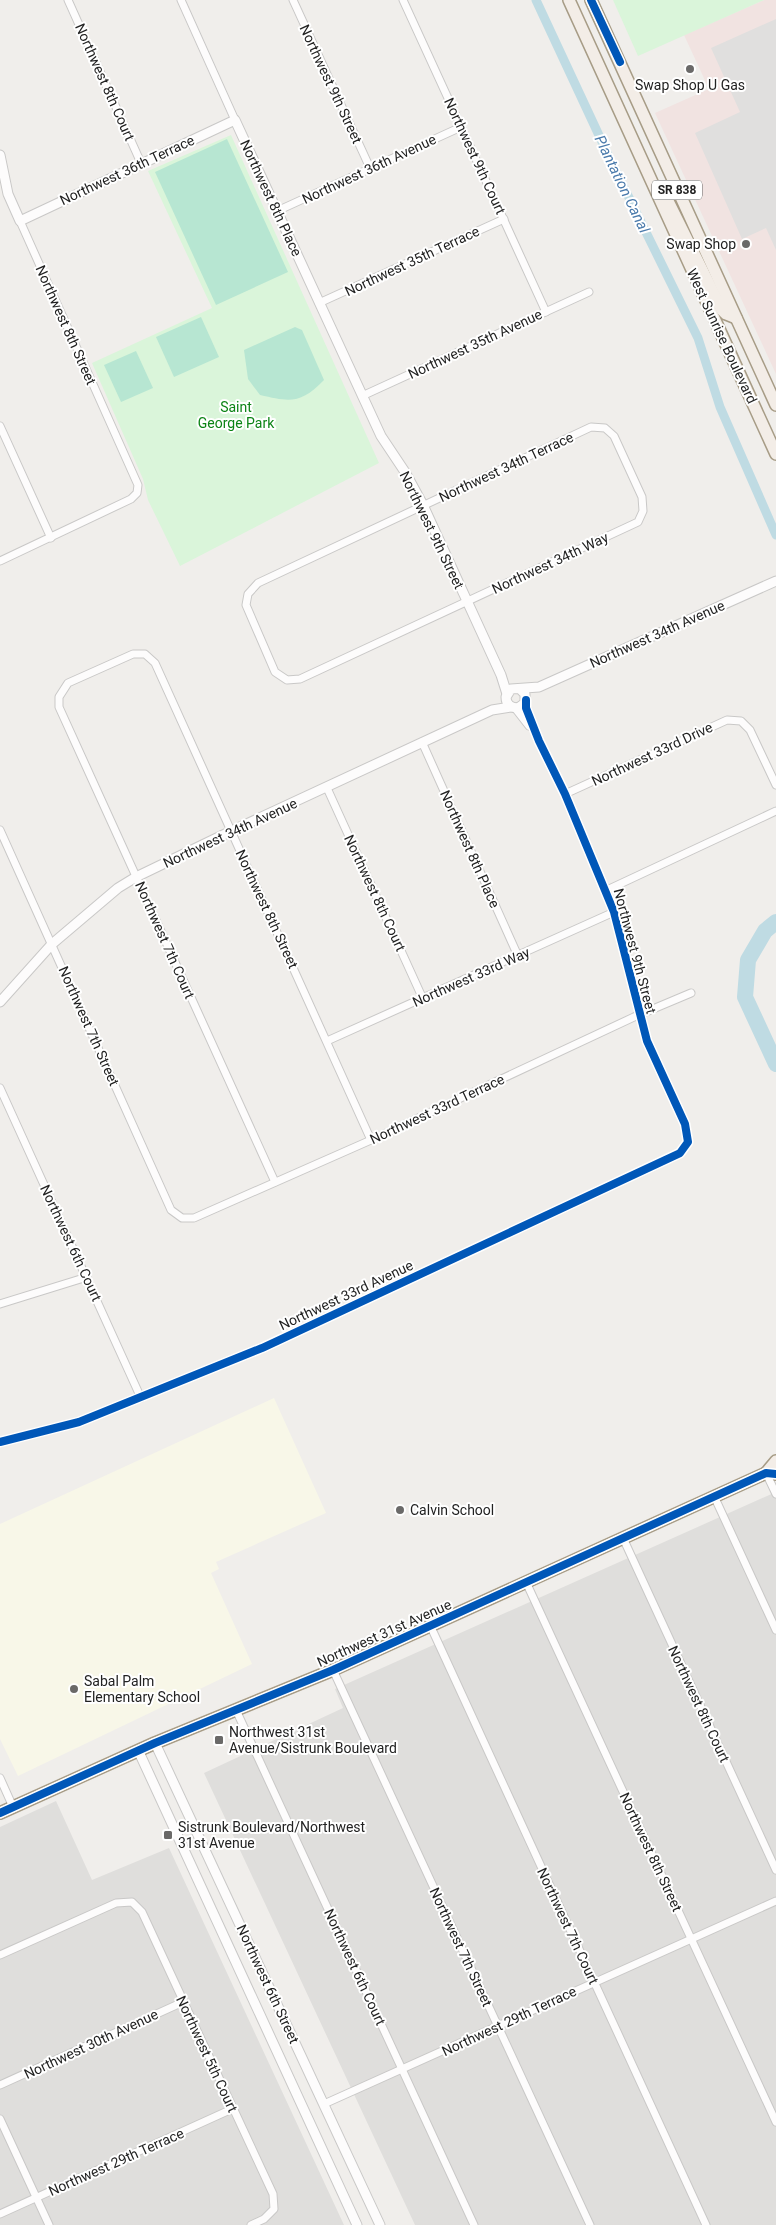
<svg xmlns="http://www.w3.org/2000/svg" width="776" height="2225" font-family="Roboto,sans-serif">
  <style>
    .residential { fill: #dfdedc }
    .commercial { fill: #f1e3e1 }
    .education { fill: #f8f7e8 }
    .park { fill: #daf5da }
    .pitch { fill: #b7e6d2 }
    .parking { fill: #e0dfde }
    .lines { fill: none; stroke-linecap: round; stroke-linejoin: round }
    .canal { stroke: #bfdbe3; stroke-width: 9 }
    .river { stroke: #bfdbe3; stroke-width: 16 }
    .minor-casing { stroke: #c9c8c7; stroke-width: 9 }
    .tertiary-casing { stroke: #c9c8c7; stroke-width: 11 }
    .primary-casing { stroke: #a79c86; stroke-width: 14 }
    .minor { stroke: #fdfcfc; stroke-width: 7 }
    .tertiary { stroke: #fdfcfc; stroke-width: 9 }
    .primary { stroke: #f3ede7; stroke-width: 11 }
    .cycleway-casing { stroke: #fff; stroke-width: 11 }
    .cycleway { stroke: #0057b8; stroke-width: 8 }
    .poi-dot { fill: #6a6968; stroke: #fff; stroke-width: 2 }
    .labels { text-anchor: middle; stroke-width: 4; stroke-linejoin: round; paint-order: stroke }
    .shield { fill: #fff; stroke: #646464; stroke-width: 1 }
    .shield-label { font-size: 12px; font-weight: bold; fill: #222 }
    .street-label { font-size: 14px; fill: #222; stroke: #fff }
    .poi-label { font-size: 14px; fill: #222; stroke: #fff; text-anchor: start }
    .park-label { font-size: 14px; fill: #0c8416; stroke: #fff }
    .water-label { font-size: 15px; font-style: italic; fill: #4a7aab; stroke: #fff }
  </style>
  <rect width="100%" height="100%" fill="#f0eeeb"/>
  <g class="residential">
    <path d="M 776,1492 L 776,2225 L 415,2225 L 204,1773 L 343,1708 L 335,1689 Z"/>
    <path d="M 56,1801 L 92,1880 L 169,1848 L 344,2225 L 0,2225 L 0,1827 Z"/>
  </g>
  <path class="commercial" d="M 764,0 L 776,0 L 776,374 L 655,113 L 709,89 L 684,35 Z"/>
  <path class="education" d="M 274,1398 L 326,1513 L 216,1562 L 219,1569 L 211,1573 L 252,1664 L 18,1776 L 0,1739 L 0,1524 Z"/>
  <g class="park">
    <path d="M 613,0 L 764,0 L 638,56 Z"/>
    <path d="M 231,135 L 379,463 L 180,566 L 148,500 L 143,479 L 92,363 L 212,308 L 148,171 Z"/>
  </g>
  <g class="pitch">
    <path d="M 227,139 L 288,272 L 216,305 L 155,172 Z"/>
    <path d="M 201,317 L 219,357 L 174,377 L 156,337 Z"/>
    <path d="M 295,327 L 302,330 L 324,380 C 301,404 290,402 260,395 L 248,379 L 244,350 Z"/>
    <path d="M 136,351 L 153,388 L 121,402 L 104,365 Z"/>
  </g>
  <path class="parking" d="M 776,19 L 776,250 L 766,228 L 742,239 L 695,133 L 740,112 L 711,48 Z"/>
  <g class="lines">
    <path class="canal" d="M 536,0 L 610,159 L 698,338 L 720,407 L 776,535"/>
    <path class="river" d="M 776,922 L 765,931 L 748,960 L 745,997 L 776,1064"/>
    <defs>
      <g id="minor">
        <path d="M 68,0 L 141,163"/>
        <path d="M 181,0 L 235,120"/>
        <path d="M 293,0 L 370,168"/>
        <path d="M 403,0 L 546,312"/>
        <path d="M 277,211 L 461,127"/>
        <path d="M 319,303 L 504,219"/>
        <path d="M 362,396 L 589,292"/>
        <path d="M 0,426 L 51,538"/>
        <path d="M 591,427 L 605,428 L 614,436 L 642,497 L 643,511 L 638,522 L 300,679 L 287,680 L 275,672 L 246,605 L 248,594 L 258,583 Z"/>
        <path d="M 0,561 L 131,499 L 137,493 L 138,485 L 20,221"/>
        <path d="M 515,708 L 529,726"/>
        <path d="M 422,742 L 518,956"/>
        <path d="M 327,788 L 423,999"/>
        <path d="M 565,794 L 727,720 L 741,721 L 750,730 L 776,785"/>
        <path d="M 0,830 L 171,1210 L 182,1218 L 194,1218 L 371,1140 L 634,1017 L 691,993"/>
        <path d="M 607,890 L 776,811"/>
        <path d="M 327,1041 L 614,912"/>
        <path d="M 0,1088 L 141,1398"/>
        <path d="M 275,1182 L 59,707 L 59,697 L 68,683 L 133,654 L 145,654 L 155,663 L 371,1140"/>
        <path d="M 0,1304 L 87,1277"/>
        <path d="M 0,1442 L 79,1422 L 262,1348 L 680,1153 L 688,1142 L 685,1124 L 647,1041 L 614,912 L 565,794 L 539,741 L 525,703"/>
        <path d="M 766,1473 L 776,1494"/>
        <path d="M 714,1496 L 776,1630"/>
        <path d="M 623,1538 L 776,1870"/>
        <path d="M 526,1582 L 776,2122"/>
        <path d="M 430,1625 L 706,2225"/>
        <path d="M 333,1670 L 590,2225"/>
        <path d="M 236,1710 L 474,2225"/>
        <path d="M 0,1778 L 13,1807"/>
        <path d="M 0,1955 L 116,1903 L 132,1902 L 142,1912 L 273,2194 L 274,2209 L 264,2219 L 251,2225"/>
        <path d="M 0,2085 L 183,2002"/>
        <path d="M 324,2104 L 776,1901"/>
        <path d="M 0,2119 L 49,2225"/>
        <path d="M 0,2214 L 232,2109"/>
      </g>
      <g id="tertiary">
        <path d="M 0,155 L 8,194 L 20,221 L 235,120 L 381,436 L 405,472 L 423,505 L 501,675 L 507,694"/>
        <path d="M 520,689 L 525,694 L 525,703 L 518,708 C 510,708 506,704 506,697 L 511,689 L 539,687 L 776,581"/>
        <path d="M 0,1002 L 52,944 L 118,888 L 136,877 L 225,834 L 492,710 L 511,707"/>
        <path d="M 155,1743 L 380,2225"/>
        <path d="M 138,1750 L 357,2225"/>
      </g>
      <g id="primary">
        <path d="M 569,0 L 776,454"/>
        <path d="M 591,0 L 776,405"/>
        <path d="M 667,199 L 722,310 L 726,314 L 736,318"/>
        <path d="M 766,1473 L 776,1461"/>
        <path d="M 0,1813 L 155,1743 L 333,1670 L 766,1473 L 776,1474"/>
      </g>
    </defs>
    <use href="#minor" class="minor-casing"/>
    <use href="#tertiary" class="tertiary-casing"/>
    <use href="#primary" class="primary-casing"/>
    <use href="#minor" class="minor"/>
    <use href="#tertiary" class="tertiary"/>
    <use href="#primary" class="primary"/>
    <defs>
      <g id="cycleway">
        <path d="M 591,0 L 620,62"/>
        <path d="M 0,1442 L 79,1422 L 262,1348 L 680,1153 L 688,1142 L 685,1124 L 647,1041 L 614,912 L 565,794 L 539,741 L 526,708 L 526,700"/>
        <path d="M 0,1813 L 155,1743 L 333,1670 L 766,1473 L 776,1474"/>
      </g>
    </defs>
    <use href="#cycleway" class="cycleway-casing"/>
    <use href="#cycleway" class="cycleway"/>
  </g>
  <g class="poi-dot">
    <circle cx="690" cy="69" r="5"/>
    <circle cx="746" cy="244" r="5"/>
    <circle cx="400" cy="1510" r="5"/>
    <circle cx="74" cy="1689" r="5"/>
    <rect x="214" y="1735" width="10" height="10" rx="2.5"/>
    <rect x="163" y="1830" width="10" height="10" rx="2.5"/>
  </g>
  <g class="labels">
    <rect class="shield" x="652" y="180.5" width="50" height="19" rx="4"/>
    <g class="shield-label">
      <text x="677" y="194">SR 838</text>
    </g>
    <g class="street-label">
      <text transform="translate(105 82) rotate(66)" y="5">Northwest 8th Court</text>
      <text transform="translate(331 84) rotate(65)" y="5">Northwest 9th Street</text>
      <text transform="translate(475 156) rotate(65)" y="5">Northwest 9th Court</text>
      <text transform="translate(369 169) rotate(-25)" y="5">Northwest 36th Avenue</text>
      <text transform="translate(127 170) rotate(-25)" y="5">Northwest 36th Terrace</text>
      <text transform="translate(271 198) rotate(65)" y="5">Northwest 8th Place</text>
      <text transform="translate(412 261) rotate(-25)" y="5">Northwest 35th Terrace</text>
      <text transform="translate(66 325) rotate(66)" y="5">Northwest 8th Street</text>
      <text transform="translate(722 336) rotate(65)" y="5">West Sunrise Boulevard</text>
      <text transform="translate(475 344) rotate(-25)" y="5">Northwest 35th Avenue</text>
      <text transform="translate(506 467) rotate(-25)" y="5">Northwest 34th Terrace</text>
      <text transform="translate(432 530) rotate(64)" y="5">Northwest 9th Street</text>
      <text transform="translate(550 563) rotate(-25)" y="5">Northwest 34th Way</text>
      <text transform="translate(657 634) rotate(-24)" y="5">Northwest 34th Avenue</text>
      <text transform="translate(652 754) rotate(-25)" y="5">Northwest 33rd Drive</text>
      <text transform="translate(230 833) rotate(-25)" y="5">Northwest 34th Avenue</text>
      <text transform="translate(470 849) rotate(66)" y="5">Northwest 8th Place</text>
      <text transform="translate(375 893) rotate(65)" y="5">Northwest 8th Court</text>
      <text transform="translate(267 909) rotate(65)" y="5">Northwest 8th Street</text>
      <text transform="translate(165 940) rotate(66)" y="5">Northwest 7th Court</text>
      <text transform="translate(635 951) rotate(75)" y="5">Northwest 9th Street</text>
      <text transform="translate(471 977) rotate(-24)" y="5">Northwest 33rd Way</text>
      <text transform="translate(89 1026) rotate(66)" y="5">Northwest 7th Street</text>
      <text transform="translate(437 1109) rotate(-25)" y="5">Northwest 33rd Terrace</text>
      <text transform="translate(71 1243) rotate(65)" y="5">Northwest 6th Court</text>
      <text transform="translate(346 1295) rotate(-25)" y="5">Northwest 33rd Avenue</text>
      <text transform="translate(384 1633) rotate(-24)" y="5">Northwest 31st Avenue</text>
      <text transform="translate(699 1704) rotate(65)" y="5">Northwest 8th Court</text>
      <text transform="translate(651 1852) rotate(65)" y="5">Northwest 8th Street</text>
      <text transform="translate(568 1926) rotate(65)" y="5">Northwest 7th Court</text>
      <text transform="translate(461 1947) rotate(65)" y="5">Northwest 7th Street</text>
      <text transform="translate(355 1967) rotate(65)" y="5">Northwest 6th Court</text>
      <text transform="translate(268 1984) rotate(65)" y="5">Northwest 6th Street</text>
      <text transform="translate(509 2021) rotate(-25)" y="5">Northwest 29th Terrace</text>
      <text transform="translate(91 2044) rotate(-25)" y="5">Northwest 30th Avenue</text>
      <text transform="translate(207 2054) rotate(65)" y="5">Northwest 5th Court</text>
      <text transform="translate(116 2162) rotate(-24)" y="5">Northwest 29th Terrace</text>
    </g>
    <g class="poi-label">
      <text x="690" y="90" text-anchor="middle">Swap Shop U Gas</text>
      <text x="736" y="249" text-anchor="end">Swap Shop</text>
      <text x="410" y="1515">Calvin School</text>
      <text x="84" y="1686">Sabal Palm<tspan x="84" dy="16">Elementary School</tspan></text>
      <text x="229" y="1737">Northwest 31st<tspan x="229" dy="16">Avenue/Sistrunk Boulevard</tspan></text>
      <text x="178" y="1832">Sistrunk Boulevard/Northwest<tspan x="178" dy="16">31st Avenue</tspan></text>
    </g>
    <g class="park-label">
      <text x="236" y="412">Saint<tspan x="236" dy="16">George Park</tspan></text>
    </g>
    <g class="water-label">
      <text transform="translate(622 184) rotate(64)" y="5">Plantation Canal</text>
    </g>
  </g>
</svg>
